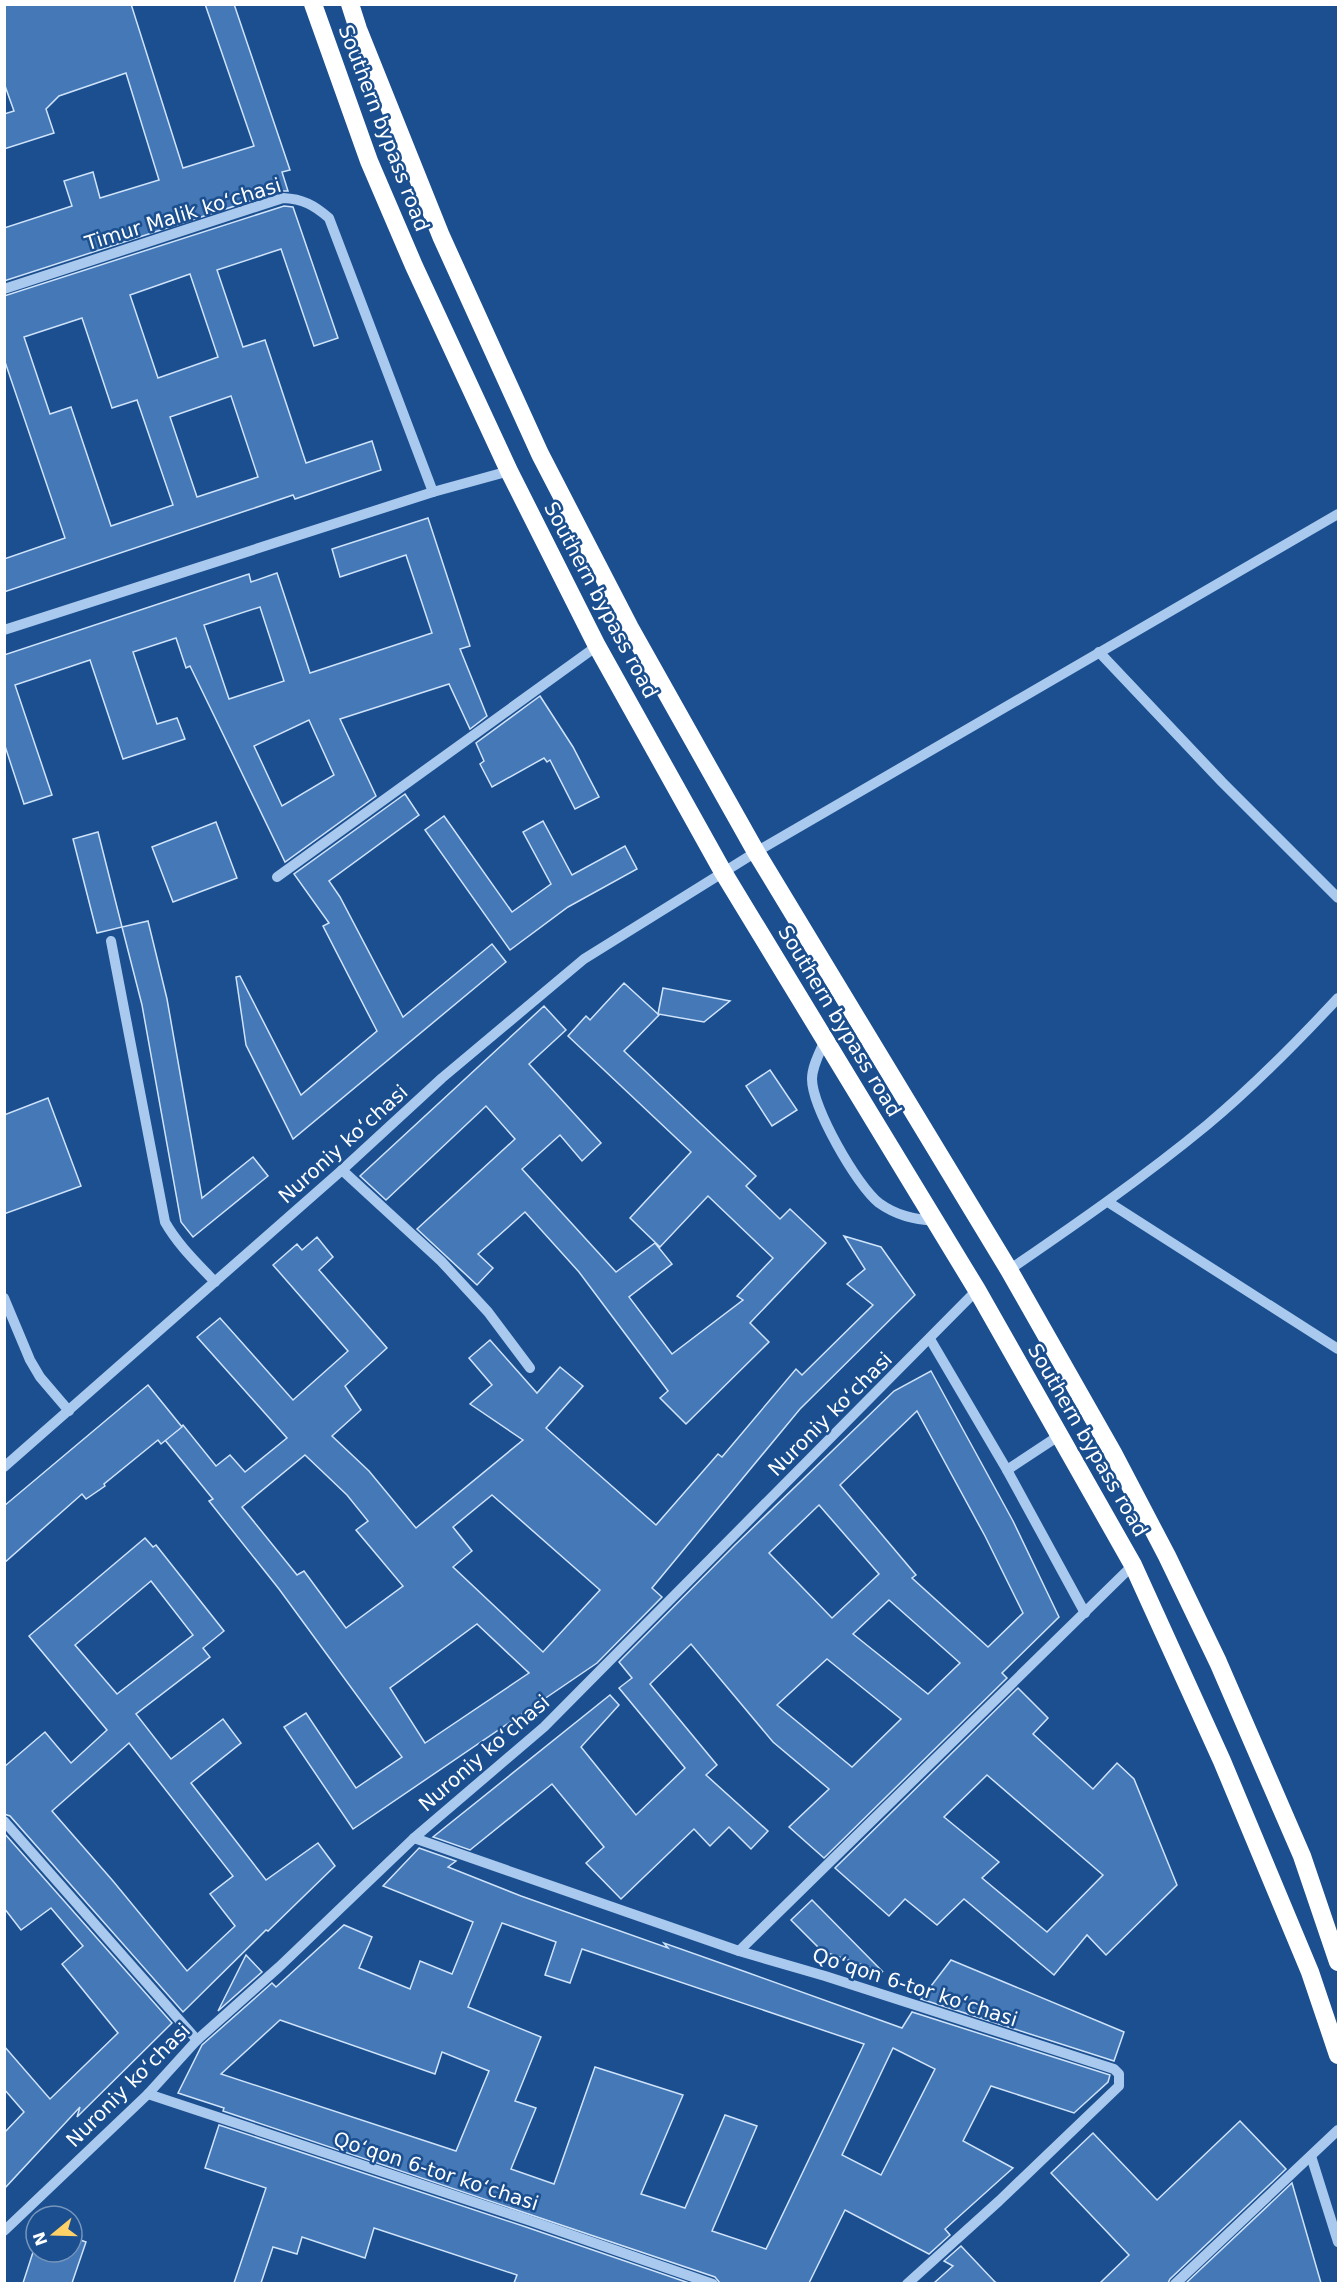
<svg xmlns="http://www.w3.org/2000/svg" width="1343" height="2288" font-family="'DejaVu Sans',sans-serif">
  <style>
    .building { fill: #4478b7; stroke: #cfe3fa; stroke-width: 1.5; fill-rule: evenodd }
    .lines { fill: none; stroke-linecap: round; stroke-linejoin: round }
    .minor { stroke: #a9c9ee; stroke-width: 10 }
    .highway { stroke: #fff; stroke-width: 18 }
    .labels { text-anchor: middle; stroke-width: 5; stroke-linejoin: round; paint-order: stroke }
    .street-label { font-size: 20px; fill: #fff; stroke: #1b4f8f }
  </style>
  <rect width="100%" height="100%" fill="#1b4f8f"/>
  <g class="building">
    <path d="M 4,4 L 131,4 L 183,168 L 254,146 L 205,4 L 234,4 L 290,170 L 282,172 L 288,191 L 281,191 L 4,281 L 4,228 L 72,206 L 64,181 L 93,172 L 100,198 L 159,180 L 126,73 L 59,96 L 46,109 L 54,133 L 4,149 L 4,114 L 14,111 L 4,83 Z"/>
    <path d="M 284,206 L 293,207 L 338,338 L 314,346 L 281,249 L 217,270 L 243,347 L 265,340 L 306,463 L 372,441 L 381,470 L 295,499 L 293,495 L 4,592 L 4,559 L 65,538 L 4,359 L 4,296 ZM 190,274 L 218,357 L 158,378 L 130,295 ZM 82,318 L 112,408 L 137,400 L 173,505 L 111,526 L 71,407 L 50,414 L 24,337 ZM 231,396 L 258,477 L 197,497 L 170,417 Z"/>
    <path d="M 428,518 L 470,646 L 460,649 L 487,716 L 470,729 L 449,684 L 340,719 L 376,796 L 285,862 L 190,666 L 186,668 L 176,638 L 133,652 L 157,724 L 177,718 L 185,739 L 123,759 L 90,660 L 15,685 L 52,795 L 24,804 L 4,743 L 4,655 L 249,574 L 251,582 L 277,573 L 310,673 L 432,633 L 406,555 L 340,577 L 332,549 ZM 260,607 L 284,681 L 229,699 L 204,625 ZM 309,720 L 334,775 L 282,806 L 254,746 Z"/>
    <path d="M 540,696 L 573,747 L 599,797 L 575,809 L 550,760 L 547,762 L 544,758 L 492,787 L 480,764 L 484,761 L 476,743 Z"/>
    <path d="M 405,794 L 419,815 L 329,881 L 340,897 L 403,1017 L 492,944 L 506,962 L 293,1139 L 246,1045 L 236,977 L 240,976 L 301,1095 L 377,1031 L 323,926 L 329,923 L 294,874 Z"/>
    <path d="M 444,816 L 512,912 L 551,884 L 523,832 L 543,821 L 572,875 L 625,846 L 637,869 L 568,907 L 510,950 L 425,830 Z"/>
    <path d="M 216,822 L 237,878 L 173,902 L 152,847 Z"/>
    <path d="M 98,832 L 122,927 L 97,933 L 73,839 Z"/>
    <path d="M 148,921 L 167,999 L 202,1198 L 253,1157 L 268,1176 L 193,1237 L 181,1222 L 142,1005 L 122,927 Z"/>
    <path d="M 624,983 L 659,1015 L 624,1051 L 756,1176 L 746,1186 L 780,1219 L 790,1209 L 826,1243 L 750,1323 L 769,1342 L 686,1424 L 660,1398 L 668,1391 L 579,1272 L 525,1212 L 478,1254 L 493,1268 L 477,1285 L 417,1229 L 515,1139 L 486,1106 L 386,1200 L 360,1176 L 544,1006 L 566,1030 L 529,1064 L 601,1143 L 582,1161 L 560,1135 L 522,1169 L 616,1272 L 655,1243 L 672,1264 L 629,1297 L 672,1354 L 743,1300 L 737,1296 L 773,1258 L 708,1196 L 660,1247 L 630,1218 L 691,1152 L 568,1036 L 586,1016 L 590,1020 Z"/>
    <path d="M 663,988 L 730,1001 L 704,1022 L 658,1014 Z"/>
    <path d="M 770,1070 L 797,1110 L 772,1126 L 746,1086 Z"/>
    <path d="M 48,1098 L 81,1186 L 4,1214 L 4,1115 Z"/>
    <path d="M 844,1236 L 881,1247 L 915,1295 L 800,1409 L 652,1588 L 662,1597 L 597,1663 L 353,1829 L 284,1727 L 306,1713 L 356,1788 L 402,1757 L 279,1589 L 209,1501 L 213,1499 L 165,1440 L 183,1425 L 216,1466 L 230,1455 L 245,1472 L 287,1438 L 197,1337 L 220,1318 L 293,1400 L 348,1351 L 273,1265 L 297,1244 L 302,1250 L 317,1237 L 333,1257 L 319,1270 L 387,1348 L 345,1386 L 361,1410 L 332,1436 L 369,1471 L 416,1528 L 523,1440 L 470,1404 L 492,1385 L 469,1358 L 490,1340 L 537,1393 L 560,1367 L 583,1386 L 546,1428 L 656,1525 L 718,1454 L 722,1457 L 796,1369 L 802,1375 L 873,1305 L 847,1284 L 865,1269 ZM 305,1455 L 347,1495 L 368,1521 L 356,1530 L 403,1586 L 346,1628 L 304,1571 L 297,1575 L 242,1507 ZM 492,1495 L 600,1590 L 543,1652 L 453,1567 L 472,1551 L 453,1527 ZM 477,1624 L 529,1673 L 425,1743 L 390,1688 Z"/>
    <path d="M 931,1371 L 1013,1521 L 1059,1617 L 1002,1673 L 1007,1678 L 824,1858 L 789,1827 L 829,1789 L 773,1742 L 691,1644 L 650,1684 L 717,1765 L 706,1775 L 768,1831 L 751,1849 L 729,1827 L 710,1846 L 694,1829 L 621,1899 L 586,1863 L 604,1847 L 552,1784 L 470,1850 L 433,1837 L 610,1695 L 619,1705 L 581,1747 L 636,1815 L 685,1768 L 619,1688 L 632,1678 L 619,1662 L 735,1545 L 894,1391 ZM 917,1411 L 985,1536 L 1023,1613 L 988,1647 L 912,1578 L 916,1575 L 840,1485 ZM 819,1505 L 879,1574 L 832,1618 L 769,1553 ZM 889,1600 L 960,1663 L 928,1694 L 853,1634 ZM 827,1659 L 901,1719 L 852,1767 L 777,1705 Z"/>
    <path d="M 148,1385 L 182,1427 L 161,1444 L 158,1440 L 104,1484 L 105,1486 L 86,1499 L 82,1494 L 4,1563 L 4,1506 Z"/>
    <path d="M 145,1538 L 153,1547 L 156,1545 L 224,1631 L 203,1648 L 210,1657 L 136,1714 L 171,1759 L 223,1719 L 241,1743 L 191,1783 L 266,1880 L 318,1843 L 335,1866 L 268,1931 L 266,1930 L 183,2012 L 10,1816 L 4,1814 L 4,1767 L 45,1732 L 71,1763 L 107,1730 L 29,1636 ZM 151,1581 L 193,1635 L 117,1694 L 75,1645 ZM 129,1743 L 233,1876 L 210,1894 L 235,1926 L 187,1971 L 113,1881 L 52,1811 Z"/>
    <path d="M 1018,1688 L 1048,1718 L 1033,1734 L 1093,1789 L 1117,1763 L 1134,1779 L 1177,1885 L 1106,1955 L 1087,1935 L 1054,1975 L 964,1899 L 937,1925 L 905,1899 L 889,1916 L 835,1868 ZM 987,1775 L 1103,1875 L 1047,1932 L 982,1878 L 999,1862 L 944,1817 Z"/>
    <path d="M 4,1833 L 172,2023 L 77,2117 L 80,2107 L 4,2189 L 4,2133 L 24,2112 L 4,2089 L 4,2046 L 50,2099 L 118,2033 L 62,1964 L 83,1946 L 51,1908 L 21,1930 L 4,1908 Z"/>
    <path d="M 419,1848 L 456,1861 L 448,1867 L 521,1896 L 668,1948 L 664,1943 L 746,1972 L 902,2028 L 912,2012 L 1110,2075 L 1108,2082 L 1074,2113 L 991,2086 L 963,2141 L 1013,2168 L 945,2229 L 950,2235 L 929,2254 L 845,2210 L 809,2283 L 720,2283 L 715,2277 L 223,2111 L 224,2108 L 178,2093 L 202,2045 L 272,1983 L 276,1987 L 344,1925 L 372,1937 L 359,1968 L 410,1989 L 420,1961 L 452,1974 L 473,1922 L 383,1886 ZM 502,1923 L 556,1942 L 545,1975 L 570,1983 L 582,1949 L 864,2044 L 766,2249 L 712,2231 L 757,2126 L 725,2115 L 685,2208 L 641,2194 L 683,2095 L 595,2067 L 554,2184 L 511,2169 L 536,2108 L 515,2101 L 541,2037 L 468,2007 ZM 280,2020 L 435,2074 L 442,2052 L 489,2071 L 456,2151 L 221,2074 ZM 893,2048 L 935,2069 L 881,2175 L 842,2155 Z"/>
    <path d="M 812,1900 L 883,1972 L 822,1951 L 791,1920 Z"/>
    <path d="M 246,1955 L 262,1972 L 218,2011 Z"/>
    <path d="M 951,1960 L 1124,2032 L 1114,2061 L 921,1999 Z"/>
    <path d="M 1240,2121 L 1286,2169 L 1170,2279 L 1168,2283 L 1100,2283 L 1129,2255 L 1051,2173 L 1093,2133 L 1157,2200 Z"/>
    <path d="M 219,2125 L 526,2227 L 689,2283 L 514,2283 L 517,2275 L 374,2228 L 365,2258 L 302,2237 L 297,2254 L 273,2247 L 261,2283 L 234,2283 L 266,2188 L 205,2168 Z"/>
    <path d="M 1292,2183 L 1321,2283 L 1186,2283 Z"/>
    <path d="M 72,2237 L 86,2242 L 72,2283 L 23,2283 L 36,2243 L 36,2252 L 72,2252 Z"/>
    <path d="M 961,2246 L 995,2282 L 997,2283 L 934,2283 L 953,2266 L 944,2261 Z"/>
  </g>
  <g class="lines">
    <g class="minor">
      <path d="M 4,289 L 283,198 C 303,199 314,205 329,218 L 433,492"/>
      <path d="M 4,630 L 433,492 L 509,471"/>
      <path d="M 1099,652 L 1222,782 L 1338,898"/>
      <path d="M 277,877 L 597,646"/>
      <path d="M 111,941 L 165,1222 C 178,1245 197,1263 215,1282"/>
      <path d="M 825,1040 C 820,1052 812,1066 812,1079 C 812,1107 857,1186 879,1203 C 897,1216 914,1219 935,1221"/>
      <path d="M 342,1170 L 441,1261 L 488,1312 L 530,1368"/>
      <path d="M 1108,1202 L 1338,1349"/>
      <path d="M 1009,1270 C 1076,1224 1144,1177 1207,1125 C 1254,1086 1297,1042 1338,998"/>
      <path d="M 4,1298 L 30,1360 L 40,1377 L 69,1411"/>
      <path d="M 930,1339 L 1007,1470 L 1085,1613"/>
      <path d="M 4,1467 L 342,1170 L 442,1078 L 584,959 L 756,852 L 1338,514"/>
      <path d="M 1007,1470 L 1060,1435"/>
      <path d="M 4,1821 L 197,2040"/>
      <path d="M 414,1838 L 739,1951 L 825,1976 L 1114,2069 L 1119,2074 L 1119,2086 L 999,2201 L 907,2284"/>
      <path d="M 739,1951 L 1133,1565"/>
      <path d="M 148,2094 L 528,2220 L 713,2284"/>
      <path d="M 1311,2156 L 1338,2242"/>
      <path d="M 4,2231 L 148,2094 L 197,2040 L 279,1967 L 414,1838 L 544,1727 L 977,1290"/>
      <path d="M 1175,2284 L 1338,2130"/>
    </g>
    <g class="highway">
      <path d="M 313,4 L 369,161 L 414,266 L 509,471 L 597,646 L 723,872 L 977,1290 L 1133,1565 L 1222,1761 L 1310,1972 L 1338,2055"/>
      <path d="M 350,4 L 358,29 L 441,236 L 540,454 L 630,628 L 756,852 L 1009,1270 L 1113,1453 L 1167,1556 L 1218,1662 L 1302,1856 L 1338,1962"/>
    </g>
  </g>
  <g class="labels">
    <g class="street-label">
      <text transform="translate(384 128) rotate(69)" y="7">Southern bypass road</text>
      <text transform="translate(183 214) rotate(-17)" y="7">Timur Malik koʻchasi</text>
      <text transform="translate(601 600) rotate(62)" y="7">Southern bypass road</text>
      <text transform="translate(840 1021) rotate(59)" y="7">Southern bypass road</text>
      <text transform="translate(343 1144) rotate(-42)" y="7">Nuroniy koʻchasi</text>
      <text transform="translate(830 1414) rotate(-45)" y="7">Nuroniy koʻchasi</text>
      <text transform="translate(1088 1440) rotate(60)" y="7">Southern bypass road</text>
      <text transform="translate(484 1753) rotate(-41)" y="7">Nuroniy koʻchasi</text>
      <text transform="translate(915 1987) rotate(18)" y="7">Qoʻqon 6-tor koʻchasi</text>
      <text transform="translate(128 2085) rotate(-45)" y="7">Nuroniy koʻchasi</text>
      <text transform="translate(436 2171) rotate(18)" y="7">Qoʻqon 6-tor koʻchasi</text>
    </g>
  </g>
  <rect width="1343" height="2288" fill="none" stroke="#ffffff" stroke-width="12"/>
  <g transform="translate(54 2234) rotate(251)"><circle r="28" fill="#1b4f8f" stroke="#7695bc" stroke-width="1.5"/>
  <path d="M0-4.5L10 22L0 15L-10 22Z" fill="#ffd166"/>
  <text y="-9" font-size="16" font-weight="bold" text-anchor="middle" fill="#ffffff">N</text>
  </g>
</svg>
